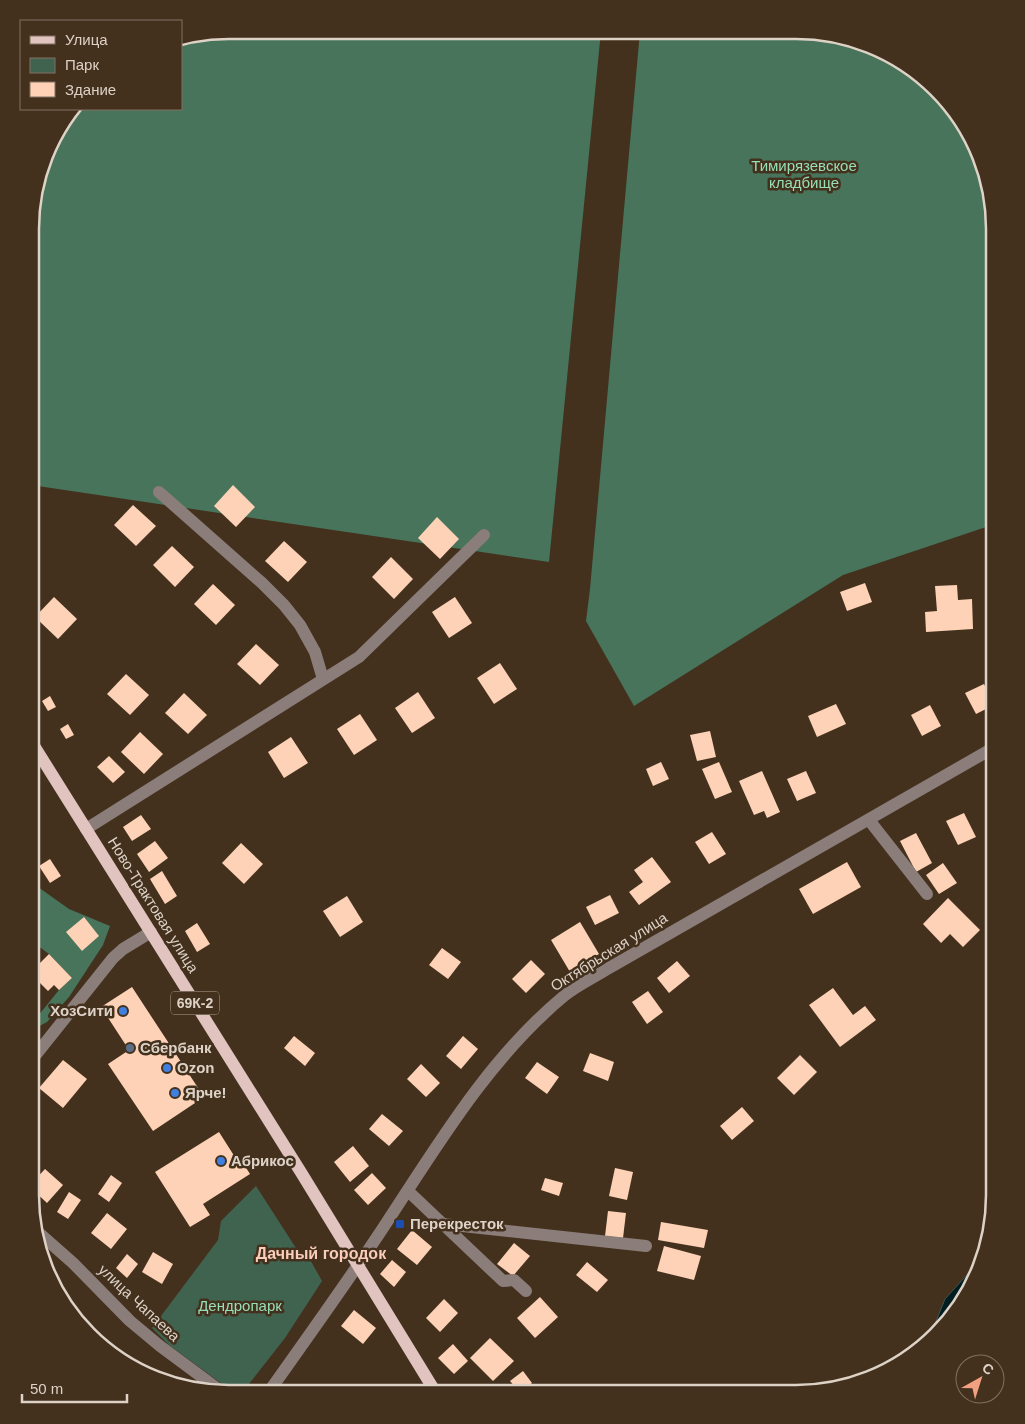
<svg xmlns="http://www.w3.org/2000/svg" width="1025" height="1424" font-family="Helvetica,sans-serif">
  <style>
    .green { fill: #406350 }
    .forest { fill: #47745b }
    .water { fill: #001d20; stroke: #435352 }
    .building { fill: #fed2b6 }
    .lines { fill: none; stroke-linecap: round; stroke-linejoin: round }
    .minor { stroke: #8b7d7a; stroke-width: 12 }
    .major { stroke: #e1c3bf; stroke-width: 12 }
    .shop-dot { fill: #3f7fe0; stroke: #43311e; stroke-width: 2 }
    .service-dot { fill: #5c6f8a; stroke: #43311e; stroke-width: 2 }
    .transit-dot { fill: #1a4fb4; stroke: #43311e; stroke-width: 2 }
    .labels { text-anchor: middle; stroke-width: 5; stroke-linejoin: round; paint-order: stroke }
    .shield { fill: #43311e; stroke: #b0a294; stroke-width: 1 }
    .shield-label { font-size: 14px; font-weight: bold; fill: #ded2c7 }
    .park-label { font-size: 15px; fill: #96dfb7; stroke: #43311e }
    .street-label { font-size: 15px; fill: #ded2c7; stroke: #43311e }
    .poi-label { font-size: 15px; font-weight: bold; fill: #ded2c7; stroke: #43311e; text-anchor: start }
    .neighbourhood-label { font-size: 16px; font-weight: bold; fill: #fcccba; stroke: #43311e }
    .rim { fill: none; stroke: #ded2c7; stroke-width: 2.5 }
  </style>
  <rect width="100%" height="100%" fill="#43311e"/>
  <path class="green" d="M 256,1186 L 303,1259 L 308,1256 L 322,1281 L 285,1338 L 245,1389 L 233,1392 L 169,1345 L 152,1328 L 218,1240 L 221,1221 Z"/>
  <g class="forest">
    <path d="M 228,30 L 601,31 L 549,562 L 31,485 L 32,202 L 56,129 L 73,109 L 181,109 L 181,38 Z"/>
    <path d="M 640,31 L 823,32 L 872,45 L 917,71 L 975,141 L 995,228 L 995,524 L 843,575 L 634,706 L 586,621 L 590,589 Z"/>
    <path d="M 31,882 L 69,909 L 110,926 L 103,945 L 69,997 L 47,1022 L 30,1031 L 30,1022 L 33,1022 L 59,990 L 72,978 L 49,954 L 30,940 Z"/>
  </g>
  <path class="water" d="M 985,1255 L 984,1260 L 961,1306 L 926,1346 L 945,1299 Z"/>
  <g class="building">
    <path d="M 233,485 L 255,507 L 236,527 L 214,506 Z"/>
    <path d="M 133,505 L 156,526 L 136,546 L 114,525 Z"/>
    <path d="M 437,517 L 459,539 L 440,559 L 418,538 Z"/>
    <path d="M 284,541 L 307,562 L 288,582 L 265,561 Z"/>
    <path d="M 172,546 L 194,567 L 175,587 L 153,565 Z"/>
    <path d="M 391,557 L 413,579 L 394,599 L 372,577 Z"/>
    <path d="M 31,558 L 39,565 L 31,574 Z"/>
    <path d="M 865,583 L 872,602 L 847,611 L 840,592 Z"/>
    <path d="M 213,584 L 235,605 L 216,625 L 194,604 Z"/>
    <path d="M 957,585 L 958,600 L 972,599 L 973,629 L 926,632 L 925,612 L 937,611 L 935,586 Z"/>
    <path d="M 54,597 L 77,619 L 58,639 L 35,617 Z"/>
    <path d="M 455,597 L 472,623 L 449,638 L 432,612 Z"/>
    <path d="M 256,644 L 279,665 L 260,685 L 237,664 Z"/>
    <path d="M 500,663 L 517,689 L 494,704 L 477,678 Z"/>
    <path d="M 126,674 L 149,695 L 130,715 L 107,694 Z"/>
    <path d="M 984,684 L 994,705 L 976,714 L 965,693 Z"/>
    <path d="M 418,692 L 435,718 L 412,733 L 395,708 Z"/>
    <path d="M 184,693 L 207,715 L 188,734 L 165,713 Z"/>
    <path d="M 50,696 L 56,707 L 48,711 L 42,701 Z"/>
    <path d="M 836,704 L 846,724 L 817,737 L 808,716 Z"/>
    <path d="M 930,705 L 941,726 L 922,736 L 911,715 Z"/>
    <path d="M 360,714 L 377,740 L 354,755 L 337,729 Z"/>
    <path d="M 68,724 L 74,735 L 66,739 L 60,729 Z"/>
    <path d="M 710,731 L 716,757 L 697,761 L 690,735 Z"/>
    <path d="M 140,732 L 163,754 L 144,774 L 121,752 Z"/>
    <path d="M 291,737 L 308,763 L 284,778 L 268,752 Z"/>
    <path d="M 109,756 L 125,772 L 113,783 L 97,767 Z"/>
    <path d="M 661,762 L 669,779 L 653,786 L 646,769 Z"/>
    <path d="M 719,762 L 732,792 L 715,799 L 702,769 Z"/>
    <path d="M 762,771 L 780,812 L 767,818 L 764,811 L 754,815 L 739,781 Z"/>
    <path d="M 806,771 L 816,793 L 797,801 L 787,779 Z"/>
    <path d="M 964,813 L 976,837 L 958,845 L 946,821 Z"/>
    <path d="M 141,815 L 151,829 L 132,841 L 123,827 Z"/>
    <path d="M 995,821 L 995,836 L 988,826 Z"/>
    <path d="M 712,832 L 726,854 L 709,864 L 695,842 Z"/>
    <path d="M 916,833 L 932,863 L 916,872 L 900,841 Z"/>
    <path d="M 155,841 L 168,858 L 149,872 L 137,854 Z"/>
    <path d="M 241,843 L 263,864 L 244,884 L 222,863 Z"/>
    <path d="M 652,857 L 671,882 L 639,905 L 629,892 L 643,882 L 634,870 Z"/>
    <path d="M 50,859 L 61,876 L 50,883 L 39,866 Z"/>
    <path d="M 847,862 L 861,887 L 813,914 L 799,889 Z"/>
    <path d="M 943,863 L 957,883 L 939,894 L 926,875 Z"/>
    <path d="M 162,871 L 177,896 L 165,904 L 150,879 Z"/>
    <path d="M 610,895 L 619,913 L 595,925 L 586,907 Z"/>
    <path d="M 347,896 L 363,922 L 340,937 L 323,911 Z"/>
    <path d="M 948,898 L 980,930 L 963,947 L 950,934 L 941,943 L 923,924 Z"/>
    <path d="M 84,917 L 99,936 L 82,951 L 66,932 Z"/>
    <path d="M 580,922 L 599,954 L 570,972 L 551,940 Z"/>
    <path d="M 197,923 L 210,944 L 197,952 L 185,931 Z"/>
    <path d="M 442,948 L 461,962 L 448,979 L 429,965 Z"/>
    <path d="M 49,954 L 72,978 L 59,990 L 54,985 L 48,991 L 30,973 Z"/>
    <path d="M 531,960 L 545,974 L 526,993 L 512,979 Z"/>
    <path d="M 677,961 L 690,976 L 669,993 L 657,978 Z"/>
    <path d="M 132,987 L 204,1097 L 153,1131 L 108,1064 L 129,1050 L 101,1007 Z"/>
    <path d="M 833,988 L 853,1015 L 865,1006 L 876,1020 L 840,1047 L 809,1005 Z"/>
    <path d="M 648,991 L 663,1012 L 647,1024 L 632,1002 Z"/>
    <path d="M 294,1036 L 315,1053 L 305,1066 L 284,1048 Z"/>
    <path d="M 463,1036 L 478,1049 L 461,1069 L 446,1056 Z"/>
    <path d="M 590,1053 L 614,1062 L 608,1081 L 583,1071 Z"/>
    <path d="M 800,1055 L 817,1072 L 794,1095 L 777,1078 Z"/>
    <path d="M 63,1060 L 87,1079 L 63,1108 L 39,1088 Z"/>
    <path d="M 537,1062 L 559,1077 L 547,1094 L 525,1078 Z"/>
    <path d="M 421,1064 L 440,1083 L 426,1097 L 407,1079 Z"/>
    <path d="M 742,1107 L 754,1121 L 732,1140 L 720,1126 Z"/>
    <path d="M 382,1114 L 403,1131 L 389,1146 L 369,1129 Z"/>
    <path d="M 30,1121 L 39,1128 L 30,1139 Z"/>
    <path d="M 219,1132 L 240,1165 L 243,1163 L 250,1174 L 203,1204 L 210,1215 L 190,1227 L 155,1172 Z"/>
    <path d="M 353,1146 L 369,1166 L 350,1182 L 334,1162 Z"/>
    <path d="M 615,1168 L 633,1172 L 627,1200 L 609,1196 Z"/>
    <path d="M 45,1169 L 63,1185 L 47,1203 L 30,1187 L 30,1185 Z"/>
    <path d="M 372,1173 L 386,1188 L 368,1205 L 354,1190 Z"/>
    <path d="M 111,1175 L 122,1183 L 109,1202 L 98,1194 Z"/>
    <path d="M 545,1178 L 563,1183 L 559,1196 L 541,1190 Z"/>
    <path d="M 69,1192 L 81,1200 L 68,1219 L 57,1212 Z"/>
    <path d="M 608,1211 L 626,1213 L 623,1238 L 605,1236 Z"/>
    <path d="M 107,1213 L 127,1229 L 111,1249 L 91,1233 Z"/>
    <path d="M 661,1222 L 708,1230 L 704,1248 L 658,1240 Z"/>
    <path d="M 412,1230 L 432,1247 L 417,1265 L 397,1249 Z"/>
    <path d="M 514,1243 L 530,1256 L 513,1276 L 497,1264 Z"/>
    <path d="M 664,1246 L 701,1256 L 694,1280 L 657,1271 Z"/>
    <path d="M 153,1252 L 173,1264 L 162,1284 L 142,1272 Z"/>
    <path d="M 127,1254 L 138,1264 L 127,1278 L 116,1268 Z"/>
    <path d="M 392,1260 L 406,1272 L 394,1287 L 380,1274 Z"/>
    <path d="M 587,1262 L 608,1280 L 597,1292 L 576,1275 Z"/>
    <path d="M 540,1297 L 558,1317 L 535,1338 L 517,1318 Z"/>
    <path d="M 444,1299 L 458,1313 L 440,1332 L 426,1318 Z"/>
    <path d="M 68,1309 L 80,1319 L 77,1323 L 68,1310 Z"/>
    <path d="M 354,1310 L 376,1328 L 363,1344 L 341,1326 Z"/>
    <path d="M 98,1336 L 117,1352 L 113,1356 L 95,1340 Z"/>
    <path d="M 490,1338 L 514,1361 L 493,1381 L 470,1358 Z"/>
    <path d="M 453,1344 L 468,1361 L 454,1374 L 438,1358 Z"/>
    <path d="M 523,1371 L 532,1383 L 520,1393 L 510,1381 Z"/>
    <path d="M 305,1384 L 316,1393 L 298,1393 Z"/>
  </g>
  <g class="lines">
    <g class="minor">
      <path d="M 159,492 L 262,583 L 284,605 L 300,625 L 315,652 L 323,679"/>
      <path d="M 869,820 L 927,894"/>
      <path d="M 86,829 L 359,657 L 484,535"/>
      <path d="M 30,1062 L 113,958 L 123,949 L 151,932"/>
      <path d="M 408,1191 L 503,1281 L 514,1280 L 526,1291"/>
      <path d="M 444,1224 L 646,1246"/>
      <path d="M 39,1233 L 73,1263 L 130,1321 L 160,1346 L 222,1392"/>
      <path d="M 268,1393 C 307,1338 346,1284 383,1228 C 437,1146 488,1059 564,996 C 577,985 595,977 609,968 L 995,747"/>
    </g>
    <path class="major" d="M 31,741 L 302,1174 L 436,1393"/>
  </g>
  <g class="shop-dot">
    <circle cx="123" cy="1011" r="5"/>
    <circle cx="167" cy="1068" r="5"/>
    <circle cx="175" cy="1093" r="5"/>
    <circle cx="221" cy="1161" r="5"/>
  </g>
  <circle class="service-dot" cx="130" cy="1048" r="5"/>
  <rect class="transit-dot" x="395" y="1219" width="10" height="10" rx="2.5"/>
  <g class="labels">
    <rect class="shield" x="171" y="991.5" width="48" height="23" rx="4"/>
    <g class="shield-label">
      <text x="195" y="1008">69К-2</text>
    </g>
    <g class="park-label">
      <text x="804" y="171">Тимирязевское<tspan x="804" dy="17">кладбище</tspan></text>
      <text x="240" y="1311">Дендропарк</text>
    </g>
    <g class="street-label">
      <text transform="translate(153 905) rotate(58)" y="5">Ново-Трактовая улица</text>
      <text transform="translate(609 952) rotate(-32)" y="5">Октябрьская улица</text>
      <text transform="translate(139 1303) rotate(43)" y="5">улица Чапаева</text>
    </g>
    <g class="poi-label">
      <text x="113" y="1016" text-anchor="end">ХозСити</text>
      <text x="140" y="1053">Сбербанк</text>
      <text x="177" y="1073">Ozon</text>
      <text x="185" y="1098">Ярче!</text>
      <text x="231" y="1166">Абрикос</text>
      <text x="410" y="1229">Перекресток</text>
    </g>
    <g class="neighbourhood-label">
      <text x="321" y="1259">Дачный городок</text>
    </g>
  </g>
  <path d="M0 0H1025V1424H0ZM229 39H796A190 190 0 0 1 986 229V1195A190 190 0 0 1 796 1385H229A190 190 0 0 1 39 1195V229A190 190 0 0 1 229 39Z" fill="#43311e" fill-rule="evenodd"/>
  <path class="rim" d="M229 39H796A190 190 0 0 1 986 229V1195A190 190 0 0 1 796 1385H229A190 190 0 0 1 39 1195V229A190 190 0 0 1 229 39Z"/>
  <rect x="20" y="20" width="162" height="90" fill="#43311e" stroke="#817162"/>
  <rect x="30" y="36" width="25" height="8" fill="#e1c3bf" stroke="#817162"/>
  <text x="65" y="45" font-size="15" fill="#ded2c7">Улица</text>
  <rect x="30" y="58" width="25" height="15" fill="#406350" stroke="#817162"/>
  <text x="65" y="70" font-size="15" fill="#ded2c7">Парк</text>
  <rect x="30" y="82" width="25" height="15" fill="#fed2b6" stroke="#817162"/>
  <text x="65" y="95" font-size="15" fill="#ded2c7">Здание</text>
  <g transform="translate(980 1379) rotate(39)"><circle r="24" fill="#43311e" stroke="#817162"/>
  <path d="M0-4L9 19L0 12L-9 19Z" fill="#f2a081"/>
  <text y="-8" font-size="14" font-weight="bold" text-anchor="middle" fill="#ded2c7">С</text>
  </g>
  <path d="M22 1394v8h105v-8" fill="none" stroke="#ded2c7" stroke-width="2.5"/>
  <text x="30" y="1394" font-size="15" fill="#ded2c7" stroke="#43311e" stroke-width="4" paint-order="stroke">50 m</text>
</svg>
